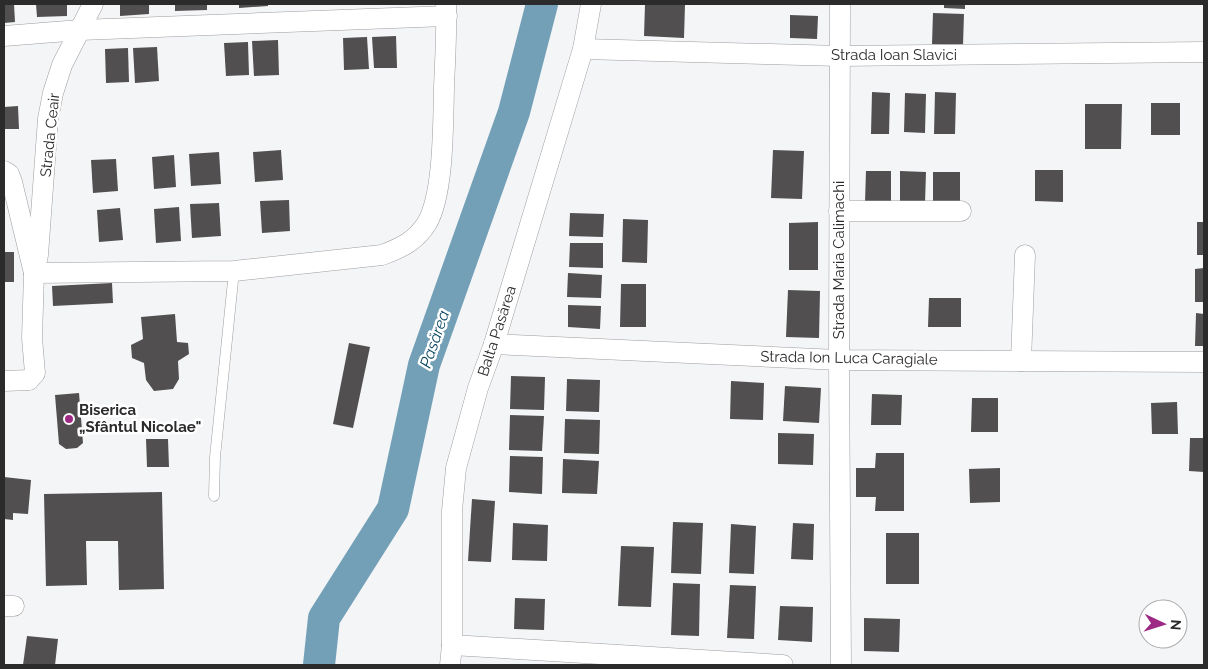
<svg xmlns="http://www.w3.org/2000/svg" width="1208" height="669" font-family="Raleway,sans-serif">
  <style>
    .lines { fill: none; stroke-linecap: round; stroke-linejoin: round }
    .river { stroke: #73a0b7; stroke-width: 32 }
    .building { fill: #514f50 }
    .service-casing { stroke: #9d9da0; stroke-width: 11 }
    .minor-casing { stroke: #9d9da0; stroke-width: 21 }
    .service { stroke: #fff; stroke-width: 10 }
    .minor { stroke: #fff; stroke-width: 20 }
    .poi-dot { fill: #9d2984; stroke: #fff; stroke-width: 2 }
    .labels { text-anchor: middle; stroke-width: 5; stroke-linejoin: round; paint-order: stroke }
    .street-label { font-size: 15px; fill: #2b2b2c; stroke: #fff }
    .poi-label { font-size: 15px; font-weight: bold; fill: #2b2b2c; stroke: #fff; text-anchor: start }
    .water-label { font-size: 16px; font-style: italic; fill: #0a4660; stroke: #fff }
  </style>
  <rect width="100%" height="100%" fill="#f4f5f7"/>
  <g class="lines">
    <path class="river" d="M 319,665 L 324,618 L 393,509 L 424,365 L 514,112 L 542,4"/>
  </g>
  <g class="building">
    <path d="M 4,4 L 14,4 L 15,22 L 4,23 Z"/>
    <path d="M 36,4 L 67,4 L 67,16 L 37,17 Z"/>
    <path d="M 120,4 L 149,4 L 149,14 L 120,16 Z"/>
    <path d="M 175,4 L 207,4 L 207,10 L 175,11 Z"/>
    <path d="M 239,4 L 268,4 L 268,6 L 239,8 Z"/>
    <path d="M 645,4 L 685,4 L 684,38 L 644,36 Z"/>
    <path d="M 944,4 L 965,4 L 965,9 L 944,8 Z"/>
    <path d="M 933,13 L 964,14 L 963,45 L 932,44 Z"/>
    <path d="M 790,15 L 818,16 L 817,39 L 790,38 Z"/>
    <path d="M 396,36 L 397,68 L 374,68 L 372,37 Z"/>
    <path d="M 367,37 L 369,69 L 344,70 L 343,38 Z"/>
    <path d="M 278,40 L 279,75 L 254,76 L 252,41 Z"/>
    <path d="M 248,42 L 249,75 L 226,76 L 224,43 Z"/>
    <path d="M 157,47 L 159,81 L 135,83 L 133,48 Z"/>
    <path d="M 128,48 L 129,82 L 106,83 L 105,49 Z"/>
    <path d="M 872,92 L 890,93 L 889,134 L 871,134 Z"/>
    <path d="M 935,92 L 956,93 L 955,134 L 934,134 Z"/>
    <path d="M 905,93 L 926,94 L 925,133 L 904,132 Z"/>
    <rect x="1151" y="103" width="29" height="32"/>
    <path d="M 1085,104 L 1122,104 L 1121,149 L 1085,149 Z"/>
    <path d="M 18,106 L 19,129 L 4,129 L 4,107 Z"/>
    <path d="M 281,150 L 283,180 L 255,182 L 253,152 Z"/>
    <path d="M 773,150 L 804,151 L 802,199 L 771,198 Z"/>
    <path d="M 219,152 L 221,184 L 191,186 L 189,154 Z"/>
    <path d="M 174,155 L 176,187 L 154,189 L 152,157 Z"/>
    <path d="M 116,159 L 118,191 L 93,193 L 91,160 Z"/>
    <path d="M 1035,170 L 1063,170 L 1063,202 L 1035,201 Z"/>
    <path d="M 866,171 L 891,171 L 891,203 L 865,202 Z"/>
    <path d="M 900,171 L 926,172 L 925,203 L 900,203 Z"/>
    <rect x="933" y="172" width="27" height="32"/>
    <path d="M 289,200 L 290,231 L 262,233 L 260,201 Z"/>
    <path d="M 219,203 L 221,236 L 192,238 L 190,204 Z"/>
    <path d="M 179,207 L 181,241 L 156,243 L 154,209 Z"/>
    <path d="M 120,208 L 123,240 L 99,242 L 97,210 Z"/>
    <path d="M 570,213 L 604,214 L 603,237 L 569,236 Z"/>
    <path d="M 623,219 L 648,220 L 647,263 L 622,262 Z"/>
    <path d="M 818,222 L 818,270 L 789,270 L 789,223 Z"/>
    <rect x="1197" y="222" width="7" height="33"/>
    <path d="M 570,243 L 603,243 L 603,268 L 569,267 Z"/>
    <rect x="4" y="252" width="10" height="30"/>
    <path d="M 1204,268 L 1204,302 L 1195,302 L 1195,269 Z"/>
    <path d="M 568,273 L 602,275 L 601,298 L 567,297 Z"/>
    <path d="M 112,283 L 113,303 L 53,306 L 52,286 Z"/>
    <path d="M 621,284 L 646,284 L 646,327 L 620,327 Z"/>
    <path d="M 788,290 L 820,291 L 819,338 L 786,337 Z"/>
    <path d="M 929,298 L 961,298 L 961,327 L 928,327 Z"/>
    <path d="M 568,305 L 601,306 L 600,329 L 568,327 Z"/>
    <path d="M 1196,313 L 1204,314 L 1204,346 L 1195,346 Z"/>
    <path d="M 175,314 L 177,342 L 188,343 L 189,354 L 178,361 L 179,379 L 173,389 L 154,391 L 146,380 L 144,363 L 132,358 L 131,345 L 143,339 L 141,317 Z"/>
    <path d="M 349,343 L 370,347 L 353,428 L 333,424 Z"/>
    <path d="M 511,376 L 545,377 L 544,410 L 510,409 Z"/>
    <path d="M 567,379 L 600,380 L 599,412 L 566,411 Z"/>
    <path d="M 731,381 L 764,383 L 763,420 L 730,419 Z"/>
    <path d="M 785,386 L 821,388 L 819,423 L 783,421 Z"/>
    <path d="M 79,393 L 83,443 L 77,448 L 66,449 L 59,444 L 55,395 Z"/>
    <path d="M 872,394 L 902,395 L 901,425 L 871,425 Z"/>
    <path d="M 972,398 L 998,398 L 998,432 L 971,432 Z"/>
    <path d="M 1177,402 L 1178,434 L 1152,434 L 1151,403 Z"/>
    <path d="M 510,415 L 544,416 L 542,451 L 509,450 Z"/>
    <path d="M 565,419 L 600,420 L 599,454 L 564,453 Z"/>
    <path d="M 778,433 L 814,434 L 813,465 L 778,464 Z"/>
    <path d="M 1190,438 L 1204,438 L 1204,472 L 1189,471 Z"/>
    <path d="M 146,439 L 168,439 L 169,467 L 147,467 Z"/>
    <path d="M 876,453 L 904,453 L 904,511 L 875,511 L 876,497 L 856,497 L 856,468 L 875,468 Z"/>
    <path d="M 510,456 L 543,457 L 542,494 L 509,492 Z"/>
    <path d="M 563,459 L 599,461 L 597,494 L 562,493 Z"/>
    <path d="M 1000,468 L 1000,502 L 970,503 L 969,469 Z"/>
    <path d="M 4,477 L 31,480 L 28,514 L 13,513 L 13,520 L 4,519 Z"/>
    <path d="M 162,492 L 164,589 L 119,590 L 118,541 L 86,541 L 87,585 L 46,586 L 44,494 Z"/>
    <path d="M 472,499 L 495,501 L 491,562 L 468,561 Z"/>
    <path d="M 673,522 L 703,523 L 701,574 L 671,573 Z"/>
    <path d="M 513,523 L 548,525 L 547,561 L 512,560 Z"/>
    <path d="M 793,523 L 814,524 L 813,560 L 791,559 Z"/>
    <path d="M 731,524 L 756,526 L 754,574 L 729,573 Z"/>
    <rect x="886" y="533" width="33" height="51"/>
    <path d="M 621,546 L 654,547 L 651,607 L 618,606 Z"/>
    <path d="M 673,583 L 700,584 L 699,636 L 671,635 Z"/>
    <path d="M 730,585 L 756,586 L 754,639 L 727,638 Z"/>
    <path d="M 515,598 L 545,599 L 544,630 L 514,629 Z"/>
    <path d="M 780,606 L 813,607 L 812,642 L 778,640 Z"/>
    <path d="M 864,618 L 900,619 L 899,652 L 864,651 Z"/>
    <path d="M 27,636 L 58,639 L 55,665 L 23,665 Z"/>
  </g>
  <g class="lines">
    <defs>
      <path id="service" d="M 214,496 L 215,457 L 234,271"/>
      <g id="minor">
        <path d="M 840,4 L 839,360 L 841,665"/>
        <path d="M 4,36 L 80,30 L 447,16"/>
        <path d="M 583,49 L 840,56 L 1204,52"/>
        <path d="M 4,171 L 9,174 L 12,182 L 34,273 L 32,338 L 35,373 L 29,380 L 4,381"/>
        <path d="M 839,211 L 961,211"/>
        <path d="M 34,273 L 234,271 L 382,255 C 401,248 416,241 427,223 C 444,194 443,123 444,88 C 445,60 447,32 446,4"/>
        <path d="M 34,273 L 38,255 L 48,119 L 53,93 L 62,65 L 93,4"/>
        <path d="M 494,344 L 839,360 L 1204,362"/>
        <path d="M 1021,361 L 1025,255"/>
        <path d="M 4,606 L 14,606"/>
        <path d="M 452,645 L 783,665"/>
        <path d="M 450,665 L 452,645 L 452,511 L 456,468 L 478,388 L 494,344 L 583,49 L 591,4"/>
      </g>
    </defs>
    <use href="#service" class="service-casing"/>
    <use href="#minor" class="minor-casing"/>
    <use href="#service" class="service"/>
    <use href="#minor" class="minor"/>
  </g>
  <circle class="poi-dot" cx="69" cy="419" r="5"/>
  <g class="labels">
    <g class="street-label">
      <text x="894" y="60">Strada Ioan Slavici</text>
      <text transform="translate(50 135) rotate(-84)" y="5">Strada Ceair</text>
      <text transform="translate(839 260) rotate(-90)" y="5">Strada Maria Calimachi</text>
      <text transform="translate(497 331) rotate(-72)" y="5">Balta Pasărea</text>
      <text transform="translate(849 358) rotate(1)" y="5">Strada Ion Luca Caragiale</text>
    </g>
    <g class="poi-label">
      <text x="79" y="415">Biserica<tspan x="79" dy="17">„Sfântul Nicolae"</tspan></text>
    </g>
    <g class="water-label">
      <text transform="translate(434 339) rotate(-71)" y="6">Pasărea</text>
    </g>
  </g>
  <rect width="1208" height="669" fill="none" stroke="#2b2b2c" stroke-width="10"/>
  <g transform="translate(1163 624) rotate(94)"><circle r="24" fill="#ffffff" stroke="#aaaaab"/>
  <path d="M0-4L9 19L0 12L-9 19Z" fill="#9d2984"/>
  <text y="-8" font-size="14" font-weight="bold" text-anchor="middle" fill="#2b2b2c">N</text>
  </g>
</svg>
